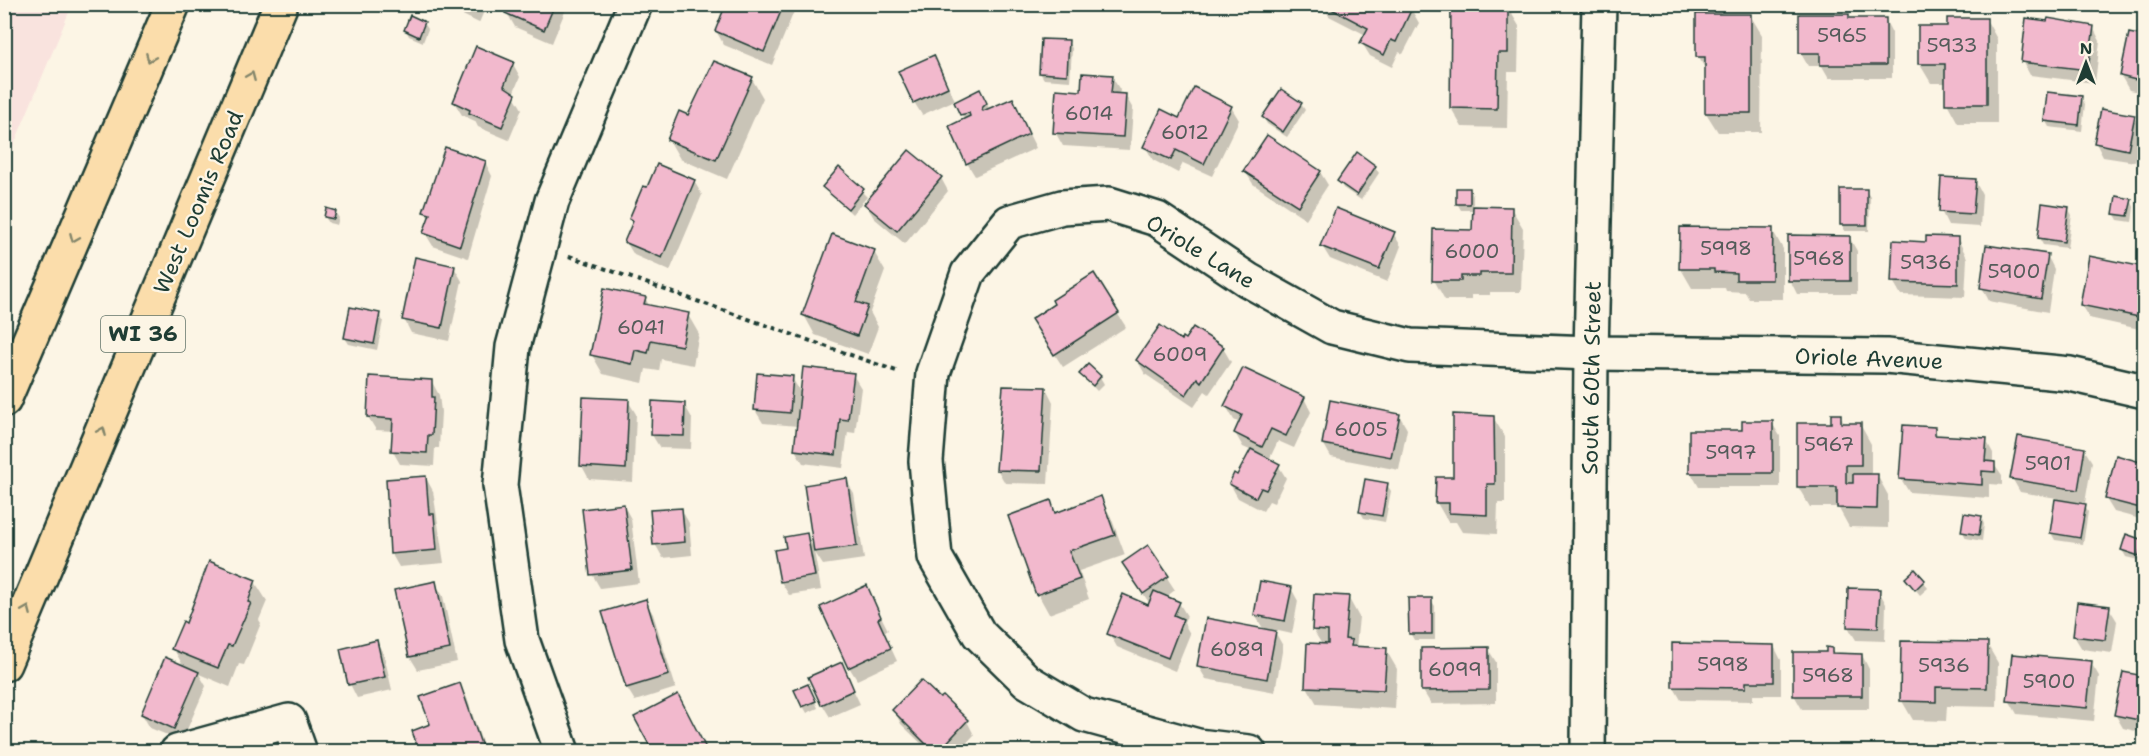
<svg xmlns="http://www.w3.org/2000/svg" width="2149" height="756" font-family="'Shantell Sans',sans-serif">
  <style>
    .built { fill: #f9e3de }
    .shadow { fill: #0003 }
    .building { fill: #f2b9cd; stroke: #1f3d34; stroke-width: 1.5 }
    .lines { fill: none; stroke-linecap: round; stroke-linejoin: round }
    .minor-casing { stroke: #1f3d34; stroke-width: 38 }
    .major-casing { stroke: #1f3d34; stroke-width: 38 }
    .path { stroke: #1f3d34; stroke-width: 4; stroke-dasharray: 4.5 4.5; stroke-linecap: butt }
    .minor { stroke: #fcf5e5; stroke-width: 33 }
    .major { stroke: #fbddab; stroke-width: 33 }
    .oneway { stroke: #82856a }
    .labels { text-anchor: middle; stroke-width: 4.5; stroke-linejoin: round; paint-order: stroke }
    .number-label { font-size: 20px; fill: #545c5a }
    .shield { fill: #fcf5e5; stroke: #617469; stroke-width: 1.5 }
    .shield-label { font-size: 21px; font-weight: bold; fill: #1f3d34 }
    .street-label { font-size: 22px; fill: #1f3d34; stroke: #fcf5e5 }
  </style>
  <rect width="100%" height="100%" fill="#fcf5e5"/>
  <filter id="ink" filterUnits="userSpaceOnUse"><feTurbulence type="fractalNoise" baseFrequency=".0167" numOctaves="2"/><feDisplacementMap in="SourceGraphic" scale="12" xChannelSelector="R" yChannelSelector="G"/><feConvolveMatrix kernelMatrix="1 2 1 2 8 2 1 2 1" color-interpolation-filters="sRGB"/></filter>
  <g filter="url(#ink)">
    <path class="built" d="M 5,4 L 72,5 L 5,166 L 4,5 Z"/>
    <g class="shadow">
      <path d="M 440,4 L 487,4 L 479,23 Z"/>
      <path d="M 511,4 L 568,4 L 552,43 L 515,27 L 507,13 Z"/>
      <path d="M 740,4 L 797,4 L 772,65 L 724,45 L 716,31 Z"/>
      <path d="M 1322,4 L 1402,4 L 1411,9 L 1419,23 L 1403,54 L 1399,52 L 1392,67 L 1370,56 L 1362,43 L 1366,35 L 1329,16 Z"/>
      <path d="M 1507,6 L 1519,26 L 1518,72 L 1508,72 L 1507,128 L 1462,127 L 1451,108 Z"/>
      <path d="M 1750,15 L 1762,35 L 1761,132 L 1718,132 L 1706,113 L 1707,72 L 1698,56 Z"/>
      <path d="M 1848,15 L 1851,20 L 1885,19 L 1892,33 L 1892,78 L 1829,78 L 1822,66 L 1808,66 L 1800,52 Z"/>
      <path d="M 1986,19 L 1997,39 L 1997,123 L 1958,123 L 1947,103 L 1947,83 L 1931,83 L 1919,63 L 1948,28 Z"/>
      <path d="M 424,23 L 428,29 L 423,42 L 409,36 L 406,30 Z"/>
      <path d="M 2093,27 L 2100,41 L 2095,83 L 2030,75 L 2023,62 Z"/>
      <path d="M 2130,35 L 2144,38 L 2144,93 L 2129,90 L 2121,76 Z"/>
      <path d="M 1068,42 L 1072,48 L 1070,81 L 1044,79 L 1040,73 Z"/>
      <path d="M 933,57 L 955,100 L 922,115 L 914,102 Z"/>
      <path d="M 513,64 L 520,77 L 513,94 L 522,109 L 509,140 L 478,127 L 475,121 L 462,115 L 454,102 Z"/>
      <path d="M 1112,77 L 1120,90 L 1119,95 L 1125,95 L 1133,109 L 1130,150 L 1063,146 L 1055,132 L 1082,93 Z"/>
      <path d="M 752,79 L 763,98 L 727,179 L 680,159 L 669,140 L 689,116 Z"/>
      <path d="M 980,91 L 990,110 L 1012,100 L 1036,148 L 975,176 L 967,163 L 965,120 L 961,114 Z"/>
      <path d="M 2081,97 L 2085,104 L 2082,131 L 2049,127 L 2045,120 Z"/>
      <path d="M 1301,104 L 1305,110 L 1287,137 L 1267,124 L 1263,117 Z"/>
      <path d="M 1231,107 L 1239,120 L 1212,176 L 1183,163 L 1178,173 L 1153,160 L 1145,146 L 1180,120 Z"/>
      <path d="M 2134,116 L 2141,130 L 2135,162 L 2103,157 L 2096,143 Z"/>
      <path d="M 485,162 L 492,176 L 468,258 L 433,246 L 425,233 L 429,219 L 425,211 Z"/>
      <path d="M 1375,167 L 1379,173 L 1361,200 L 1343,188 L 1339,181 Z"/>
      <path d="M 839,169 L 867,197 L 852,214 L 824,187 Z"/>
      <path d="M 1245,171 L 1320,172 L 1328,185 L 1306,219 L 1253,184 Z"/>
      <path d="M 941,178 L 948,191 L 905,244 L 874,218 L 866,205 Z"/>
      <path d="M 694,181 L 702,195 L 670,271 L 634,255 L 626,242 L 633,224 L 630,219 Z"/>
      <path d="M 1975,181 L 1982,194 L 1980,227 L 1948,225 L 1941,211 Z"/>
      <path d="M 1470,189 L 1473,196 L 1473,208 L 1511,208 L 1523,228 L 1521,292 L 1490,292 L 1490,295 L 1471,295 L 1471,300 L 1445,300 L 1434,280 L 1473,231 L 1474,210 L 1461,210 L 1457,203 Z"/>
      <path d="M 1866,191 L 1870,197 L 1869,231 L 1845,231 L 1842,225 Z"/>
      <path d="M 2131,200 L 2134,207 L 2132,222 L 2118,220 L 2114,213 Z"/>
      <path d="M 2068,208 L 2072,215 L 2067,248 L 2043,245 L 2039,238 Z"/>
      <path d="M 335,212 L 339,218 L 337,225 L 329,223 L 325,217 Z"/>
      <path d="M 1772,229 L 1783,249 L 1783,299 L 1749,299 L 1745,292 L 1726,291 L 1725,288 L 1692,288 L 1681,269 Z"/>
      <path d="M 1393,233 L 1401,246 L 1387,282 L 1330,259 L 1322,246 Z"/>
      <path d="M 1849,237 L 1857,251 L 1857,294 L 1797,294 L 1790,280 Z"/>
      <path d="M 1958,239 L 1967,258 L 1965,297 L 1901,295 L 1893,281 L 1928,243 Z"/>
      <path d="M 874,252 L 885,271 L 870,312 L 878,327 L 868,354 L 815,335 L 804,315 Z"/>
      <path d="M 2047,255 L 2054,269 L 2048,312 L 1989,301 L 1982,287 Z"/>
      <path d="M 2091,258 L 2144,269 L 2144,330 L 2089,318 L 2081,305 Z"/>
      <path d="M 454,267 L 462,281 L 449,341 L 411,333 L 404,319 Z"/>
      <path d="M 1093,275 L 1126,327 L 1063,367 L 1040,332 L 1056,304 Z"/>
      <path d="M 645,298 L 650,307 L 688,315 L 699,334 L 693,365 L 661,359 L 659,371 L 646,369 L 643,383 L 603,374 L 592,355 Z"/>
      <path d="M 379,314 L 383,321 L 377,350 L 349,344 L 345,338 Z"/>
      <path d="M 1181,342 L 1223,348 L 1231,362 L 1209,394 L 1205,391 L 1194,407 L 1145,374 L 1137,360 Z"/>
      <path d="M 1081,374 L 1100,377 L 1104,384 L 1097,391 Z"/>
      <path d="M 853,375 L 861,388 L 855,433 L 848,432 L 843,468 L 803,463 L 795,450 L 798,426 L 763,423 L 755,410 L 792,378 L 801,393 Z"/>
      <path d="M 432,382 L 439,395 L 441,412 L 439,448 L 435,448 L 434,466 L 400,464 L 392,450 L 393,431 L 376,430 L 368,417 Z"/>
      <path d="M 1046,388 L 1053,402 L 1048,484 L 1005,483 L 997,469 Z"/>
      <path d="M 1304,398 L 1311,412 L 1294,448 L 1278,441 L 1269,460 L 1278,465 L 1286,478 L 1274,503 L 1269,501 L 1263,511 L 1238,498 L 1230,484 L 1238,477 L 1252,451 L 1243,447 L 1235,433 L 1240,423 L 1234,420 L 1226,406 Z"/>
      <path d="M 628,401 L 636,414 L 633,482 L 589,479 L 582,466 Z"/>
      <path d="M 684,404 L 692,418 L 691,449 L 660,448 L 652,435 Z"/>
      <path d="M 1399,415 L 1407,429 L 1399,470 L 1331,457 L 1323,443 Z"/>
      <path d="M 1840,416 L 1845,424 L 1860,424 L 1871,444 L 1871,475 L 1877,475 L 1888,495 L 1888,528 L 1849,527 L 1838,507 L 1810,507 L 1798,487 L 1798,424 L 1833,424 Z"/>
      <path d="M 1493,417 L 1505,437 L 1505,503 L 1498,503 L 1497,534 L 1462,532 L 1456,522 L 1448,522 L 1437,503 Z"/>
      <path d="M 1772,423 L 1780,436 L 1780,487 L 1699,487 L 1691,473 L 1691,432 L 1743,432 Z"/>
      <path d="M 1934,429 L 1939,437 L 1986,440 L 1993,453 L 1993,463 L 2002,476 L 2002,485 L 1989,484 L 1989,498 L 1909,492 L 1901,479 Z"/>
      <path d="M 2084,449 L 2092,462 L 2085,503 L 2083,502 L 2088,512 L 2083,544 L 2055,540 L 2051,533 L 2057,498 L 2020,492 L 2012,478 Z"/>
      <path d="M 2117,457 L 2144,464 L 2144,520 L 2114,512 L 2106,499 Z"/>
      <path d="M 426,478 L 433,491 L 444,563 L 399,567 L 391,553 Z"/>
      <path d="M 846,480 L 854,493 L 864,559 L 823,565 L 814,551 L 821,590 L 789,595 L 781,582 L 776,552 L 788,550 L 806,535 L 815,550 Z"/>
      <path d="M 1387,485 L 1391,491 L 1385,522 L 1364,518 L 1360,511 Z"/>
      <path d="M 1100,498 L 1111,517 L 1125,555 L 1079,571 L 1089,599 L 1049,614 L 1038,594 L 1050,502 L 1057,514 Z"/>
      <path d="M 624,506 L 631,519 L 639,583 L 600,588 L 592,574 Z"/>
      <path d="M 681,509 L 689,523 L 692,555 L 663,558 L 655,544 Z"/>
      <path d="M 1981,517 L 1984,524 L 1982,541 L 1966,538 L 1963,532 Z"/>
      <path d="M 2142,541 L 2144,553 L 2142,561 L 2126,557 L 2122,550 Z"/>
      <path d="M 1147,547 L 1175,590 L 1166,597 L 1179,603 L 1187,616 L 1184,623 L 1190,634 L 1175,671 L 1117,647 L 1109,633 L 1149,607 L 1150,604 L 1132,577 Z"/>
      <path d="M 1915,571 L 1928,588 L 1920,595 L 1907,579 Z"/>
      <path d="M 255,582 L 267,601 L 259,620 L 261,623 L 244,665 L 239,664 L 230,687 L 199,674 L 206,686 L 182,741 L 150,728 L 142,714 L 184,667 L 173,648 L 187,625 Z"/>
      <path d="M 435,583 L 443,596 L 457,662 L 418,670 L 410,657 Z"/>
      <path d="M 866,587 L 888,630 L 884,633 L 897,661 L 857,680 L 849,667 Z"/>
      <path d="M 1291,588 L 1298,601 L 1292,634 L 1274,630 L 1283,646 L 1275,692 L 1206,679 L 1198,666 L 1264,630 L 1255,615 Z"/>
      <path d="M 1879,591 L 1886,604 L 1885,641 L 1856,640 L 1848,627 Z"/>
      <path d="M 1348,597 L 1359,617 L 1356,648 L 1386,650 L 1397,669 L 1395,709 L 1317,704 L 1306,685 L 1323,646 L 1313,630 Z"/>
      <path d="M 1431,600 L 1435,606 L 1435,640 L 1414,640 L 1410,633 Z"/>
      <path d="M 645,601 L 653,614 L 676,688 L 635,701 L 627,688 L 604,613 Z"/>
      <path d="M 2109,608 L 2117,621 L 2112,653 L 2082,649 L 2074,636 Z"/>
      <path d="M 377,642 L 384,655 L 392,690 L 357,698 L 350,684 Z"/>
      <path d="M 1987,644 L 1998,663 L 1997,707 L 1947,706 L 1946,721 L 1913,720 L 1902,701 Z"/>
      <path d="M 1774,646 L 1781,660 L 1781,695 L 1753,695 L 1753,701 L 1681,700 L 1673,686 Z"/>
      <path d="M 1488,649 L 1496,662 L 1496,703 L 1431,704 L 1423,691 L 1422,650 Z"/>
      <path d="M 1831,649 L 1835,655 L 1862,655 L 1869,669 L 1869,709 L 1802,709 L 1794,695 Z"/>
      <path d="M 2091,663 L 2099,676 L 2094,721 L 2017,714 L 2009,700 Z"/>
      <path d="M 841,664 L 860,704 L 830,717 L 822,704 Z"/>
      <path d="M 2124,674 L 2144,678 L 2144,733 L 2123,728 L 2115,714 Z"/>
      <path d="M 459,685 L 467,698 L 485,752 L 421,752 L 432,725 Z"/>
      <path d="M 811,692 L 818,708 L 807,713 L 803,706 Z"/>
      <path d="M 940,700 L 967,721 L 974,735 L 958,752 L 930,752 L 901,724 L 894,710 Z"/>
    </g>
    <g class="building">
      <path d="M 509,4 L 555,4 L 544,30 L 505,13 Z"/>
      <path d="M 726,4 L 737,8 L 739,4 L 784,4 L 764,52 L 715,31 Z"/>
      <path d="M 1322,4 L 1405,4 L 1412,8 L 1396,42 L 1391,40 L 1384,55 L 1360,43 L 1368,28 Z"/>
      <path d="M 1451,4 L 1508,5 L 1508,53 L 1498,53 L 1497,109 L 1450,108 Z"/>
      <path d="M 1696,14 L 1751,14 L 1751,113 L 1705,113 L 1705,57 L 1696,57 Z"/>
      <path d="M 1799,14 L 1849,14 L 1849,18 L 1886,18 L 1886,65 L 1820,65 L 1820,53 L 1799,53 Z"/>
      <path d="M 410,15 L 425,22 L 419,37 L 404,30 Z"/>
      <path d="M 1947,18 L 1987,18 L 1987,104 L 1945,104 L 1945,64 L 1918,64 L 1918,26 L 1947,26 Z"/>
      <path d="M 2026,18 L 2047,21 L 2048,18 L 2094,26 L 2088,70 L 2021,62 Z"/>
      <path d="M 2129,33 L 2144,36 L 2144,82 L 2120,76 Z"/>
      <path d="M 1041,39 L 1069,40 L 1067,75 L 1039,73 Z"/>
      <path d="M 476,46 L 514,62 L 504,86 L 516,94 L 502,127 L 469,113 L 470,110 L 453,102 Z"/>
      <path d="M 934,55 L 948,87 L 913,103 L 898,71 Z"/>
      <path d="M 714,61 L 753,77 L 716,160 L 667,140 L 679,111 L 688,115 Z"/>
      <path d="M 1082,73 L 1113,75 L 1111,93 L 1126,94 L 1123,137 L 1053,133 L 1056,89 L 1081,91 Z"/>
      <path d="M 1194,87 L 1232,106 L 1204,164 L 1176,150 L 1171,160 L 1143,147 L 1161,109 L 1179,118 Z"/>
      <path d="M 980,89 L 987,103 L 982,108 L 983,111 L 1013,98 L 1029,134 L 966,164 L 949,126 L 970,116 L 969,113 L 960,115 L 954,102 Z"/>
      <path d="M 1281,89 L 1302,103 L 1283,132 L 1262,117 Z"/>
      <path d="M 2047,92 L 2082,96 L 2079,125 L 2044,121 Z"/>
      <path d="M 2101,109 L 2135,115 L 2128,150 L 2094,143 Z"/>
      <path d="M 1267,135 L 1321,171 L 1298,206 L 1243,171 Z"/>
      <path d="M 445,147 L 486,161 L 460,246 L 423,233 L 430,214 L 423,212 Z"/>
      <path d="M 909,150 L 942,177 L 897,231 L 864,204 Z"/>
      <path d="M 1357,152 L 1376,166 L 1357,195 L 1337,181 Z"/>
      <path d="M 657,164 L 695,180 L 662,258 L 624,242 L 633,221 L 629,219 L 643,186 L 647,187 Z"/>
      <path d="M 839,167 L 864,189 L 848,209 L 822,187 Z"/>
      <path d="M 1941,177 L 1976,179 L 1973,214 L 1939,212 Z"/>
      <rect x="1456" y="188" width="14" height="16"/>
      <rect x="1840" y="189" width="27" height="36"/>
      <path d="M 2116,196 L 2132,199 L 2128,216 L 2113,214 Z"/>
      <path d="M 2042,203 L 2069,207 L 2064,242 L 2038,238 Z"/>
      <path d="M 1473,206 L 1512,207 L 1511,273 L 1480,273 L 1480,276 L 1461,276 L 1461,281 L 1432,281 L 1433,229 L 1472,230 Z"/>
      <path d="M 326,208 L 336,211 L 334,219 L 324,217 Z"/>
      <path d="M 1336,208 L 1395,232 L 1379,269 L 1320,246 Z"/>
      <path d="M 1680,227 L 1773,228 L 1772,280 L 1736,280 L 1736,273 L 1714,272 L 1714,269 L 1679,269 Z"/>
      <path d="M 832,234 L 875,250 L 856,302 L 868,306 L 857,336 L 802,315 Z"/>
      <path d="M 1788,235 L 1850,236 L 1850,281 L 1788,281 Z"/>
      <path d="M 1926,236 L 1958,237 L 1958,284 L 1891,282 L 1893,240 L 1926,242 Z"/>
      <path d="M 1986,245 L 2048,254 L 2041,299 L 1980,288 Z"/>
      <path d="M 2089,256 L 2144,267 L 2144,318 L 2080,305 Z"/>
      <path d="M 415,257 L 455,266 L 442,328 L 402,320 Z"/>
      <path d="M 1094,273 L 1119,313 L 1054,355 L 1031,319 L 1054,304 L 1052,300 Z"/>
      <path d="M 604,288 L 646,297 L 644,304 L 689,313 L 682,346 L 651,340 L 648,353 L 635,350 L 632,364 L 590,355 Z"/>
      <path d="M 350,307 L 380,313 L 374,344 L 344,338 Z"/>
      <path d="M 1160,325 L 1181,340 L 1182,337 L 1185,339 L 1193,327 L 1224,347 L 1201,382 L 1197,378 L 1186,395 L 1136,360 Z"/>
      <path d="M 1088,364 L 1101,376 L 1093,386 L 1079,374 Z"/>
      <path d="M 803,367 L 854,373 L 848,420 L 840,419 L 836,455 L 794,450 Z"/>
      <path d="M 1243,368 L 1305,397 L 1286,436 L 1271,429 L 1262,447 L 1234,433 L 1242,415 L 1224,406 Z"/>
      <path d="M 757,373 L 793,376 L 790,413 L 754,410 Z"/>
      <path d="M 369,376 L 432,380 L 432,397 L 434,397 L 432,435 L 428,435 L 427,453 L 391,451 L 393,419 L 367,417 Z"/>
      <path d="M 1003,386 L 1046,387 L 1041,471 L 996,470 Z"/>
      <path d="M 583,397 L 629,399 L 626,469 L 580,466 Z"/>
      <path d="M 1330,400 L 1400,414 L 1391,457 L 1322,444 Z"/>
      <path d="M 652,401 L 685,403 L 684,436 L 651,435 Z"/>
      <path d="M 1453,414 L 1494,416 L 1495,484 L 1487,484 L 1487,515 L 1449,513 L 1449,503 L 1435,503 L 1436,477 L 1453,477 Z"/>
      <path d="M 1831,414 L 1841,414 L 1841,423 L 1861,423 L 1861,465 L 1846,465 L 1846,483 L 1853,483 L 1853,474 L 1878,474 L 1877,509 L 1837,508 L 1837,487 L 1797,487 L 1797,423 L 1831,423 Z"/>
      <path d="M 1742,421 L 1773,421 L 1773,473 L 1689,473 L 1689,430 L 1742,430 Z"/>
      <path d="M 1903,425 L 1935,427 L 1935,435 L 1987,438 L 1985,461 L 1995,462 L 1995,472 L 1982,471 L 1982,485 L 1899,479 Z"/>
      <path d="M 2018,436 L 2085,448 L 2078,490 L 2010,479 Z"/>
      <path d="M 1251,449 L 1280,464 L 1266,490 L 1261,488 L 1256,498 L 1229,484 L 1234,473 L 1237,475 Z"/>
      <path d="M 2116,455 L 2144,463 L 2144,509 L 2105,499 Z"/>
      <path d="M 426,476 L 429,514 L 434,514 L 437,550 L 390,554 L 386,479 Z"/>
      <path d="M 847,478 L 857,546 L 814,552 L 804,485 Z"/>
      <path d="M 1365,479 L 1388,483 L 1382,516 L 1359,512 Z"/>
      <path d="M 1101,496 L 1115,535 L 1069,551 L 1080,579 L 1036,595 L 1008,516 L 1051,500 L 1055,513 Z"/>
      <path d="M 2055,499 L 2086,504 L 2080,538 L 2050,533 Z"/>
      <path d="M 624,504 L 632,570 L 590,575 L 582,509 Z"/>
      <path d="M 682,508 L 685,542 L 653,545 L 650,510 Z"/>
      <path d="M 1964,513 L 1982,516 L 1979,535 L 1961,532 Z"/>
      <path d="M 807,533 L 815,576 L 780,582 L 774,550 L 786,548 L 784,537 Z"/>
      <path d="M 2126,534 L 2143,540 L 2139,556 L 2121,550 Z"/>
      <path d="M 1148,545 L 1169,576 L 1143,594 L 1122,563 Z"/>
      <path d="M 209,561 L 256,580 L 248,602 L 251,603 L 232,646 L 228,645 L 218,668 L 171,649 L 183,621 L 186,623 Z"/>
      <path d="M 1915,569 L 1925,580 L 1915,590 L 1905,578 Z"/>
      <path d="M 436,581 L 450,649 L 409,657 L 394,590 Z"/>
      <path d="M 1260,581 L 1292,587 L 1285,621 L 1254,615 Z"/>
      <path d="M 867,585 L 881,617 L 878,619 L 891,648 L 848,668 L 820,607 Z"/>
      <path d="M 1848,588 L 1880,589 L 1878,628 L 1847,627 Z"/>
      <path d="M 1154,591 L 1180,602 L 1174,615 L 1183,619 L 1168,658 L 1107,634 L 1123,594 L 1148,605 Z"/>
      <path d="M 1314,594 L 1349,596 L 1345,639 L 1352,640 L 1351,646 L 1387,648 L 1384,690 L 1305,687 L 1307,643 L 1328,644 L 1328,631 L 1312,630 Z"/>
      <path d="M 1408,598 L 1432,598 L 1432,634 L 1409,634 Z"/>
      <path d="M 646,599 L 669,675 L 626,688 L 602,612 Z"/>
      <path d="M 2077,602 L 2110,606 L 2105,640 L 2073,636 Z"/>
      <path d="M 1206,618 L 1276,631 L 1267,679 L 1197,666 Z"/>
      <path d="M 377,640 L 385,677 L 348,685 L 340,649 Z"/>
      <path d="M 1901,641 L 1988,642 L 1987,688 L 1936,687 L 1936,702 L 1900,701 Z"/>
      <path d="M 1672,643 L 1774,645 L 1774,682 L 1746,682 L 1746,688 L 1672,687 Z"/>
      <path d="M 1489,647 L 1489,690 L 1421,691 L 1421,648 Z"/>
      <path d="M 1826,647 L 1832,648 L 1832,653 L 1862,654 L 1862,696 L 1793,696 L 1793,652 L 1826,652 Z"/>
      <path d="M 2012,654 L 2092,661 L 2087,708 L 2007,701 Z"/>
      <path d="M 165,657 L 199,672 L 174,729 L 141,714 Z"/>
      <path d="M 842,662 L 854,690 L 821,705 L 808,677 Z"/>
      <path d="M 2123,672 L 2144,676 L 2144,721 L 2114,715 Z"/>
      <path d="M 921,680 L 940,698 L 943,696 L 968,720 L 938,752 L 934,752 L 892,710 Z"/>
      <path d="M 460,683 L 482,747 L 468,752 L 419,752 L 412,731 L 430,724 L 420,697 Z"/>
      <path d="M 808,684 L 816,701 L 802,707 L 794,690 Z"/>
      <path d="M 678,694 L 708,752 L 653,752 L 634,717 Z"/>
    </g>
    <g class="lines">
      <defs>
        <g id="minor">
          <path d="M 177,752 L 289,721 L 300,752"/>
          <path d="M 562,752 L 522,640 L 500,485 L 513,347 L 552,201 L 635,4"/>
          <path d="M 1249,752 L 1198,746 L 1084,715 L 1027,681 L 979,634 L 935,557 L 926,461 L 933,373 L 968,273 L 1009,222 L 1062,207 L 1109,204 L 1157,219 L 1248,280 L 1332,327 L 1410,346 L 1591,353 L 1886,356 L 2070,374 L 2144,391"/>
          <path d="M 1588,752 L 1591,353 L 1599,4"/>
        </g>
        <g id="major">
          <path d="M 4,400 L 173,4"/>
          <path d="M 4,664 L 281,4"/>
        </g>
      </defs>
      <use href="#minor" class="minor-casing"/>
      <use href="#major" class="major-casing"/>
      <path class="path" d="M 569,256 L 899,372"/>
      <use href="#minor" class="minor"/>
      <use href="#major" class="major"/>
    </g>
    <defs><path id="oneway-chevron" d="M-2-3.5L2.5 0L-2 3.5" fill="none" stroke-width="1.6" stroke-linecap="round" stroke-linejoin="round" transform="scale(1.5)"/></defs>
    <g class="oneway">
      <use href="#oneway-chevron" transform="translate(150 58) rotate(113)"/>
      <use href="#oneway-chevron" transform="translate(251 76) rotate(-67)"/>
      <use href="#oneway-chevron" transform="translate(74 238) rotate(113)"/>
      <use href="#oneway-chevron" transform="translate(102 431) rotate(-67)"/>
      <use href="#oneway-chevron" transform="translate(27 610) rotate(-67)"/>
    </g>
  </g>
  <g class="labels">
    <g class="number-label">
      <text x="1842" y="42">5965</text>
      <text x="1952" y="52">5933</text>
      <text x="1089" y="120">6014</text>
      <text x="1185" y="139">6012</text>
      <text x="1726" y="255">5998</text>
      <text x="1472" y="258">6000</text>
      <text x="1819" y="265">5968</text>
      <text x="1926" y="269">5936</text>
      <text x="2014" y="278">5900</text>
      <text x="641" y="334">6041</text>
      <text x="1180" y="361">6009</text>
      <text x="1361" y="436">6005</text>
      <text x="1829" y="451">5967</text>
      <text x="1731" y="459">5997</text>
      <text x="2048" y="470">5901</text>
      <text x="1237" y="656">6089</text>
      <text x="1723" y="671">5998</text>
      <text x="1944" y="672">5936</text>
      <text x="1455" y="676">6099</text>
      <text x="1828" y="682">5968</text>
      <text x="2049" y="688">5900</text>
    </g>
    <rect class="shield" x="101" y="316" width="84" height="36" rx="4.5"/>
    <g class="shield-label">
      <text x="143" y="341">WI 36</text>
    </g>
    <g class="street-label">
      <text transform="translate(198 202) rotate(-67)" y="8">West Loomis Road</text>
      <text transform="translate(1201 251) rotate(31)" y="8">Oriole Lane</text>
      <text transform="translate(1869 358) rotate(2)" y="8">Oriole Avenue</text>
      <text transform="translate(1591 378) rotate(-89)" y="8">South 60th Street</text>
    </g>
  </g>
  <rect width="2149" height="756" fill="none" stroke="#fcf5e5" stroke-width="24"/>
  <rect x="12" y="12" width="2125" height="732" fill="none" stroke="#1f3d34" stroke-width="2" filter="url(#ink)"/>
  <g transform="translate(2086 63)" stroke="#fcf5e5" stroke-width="4.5" paint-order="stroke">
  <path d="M0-4.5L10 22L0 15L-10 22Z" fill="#1f3d34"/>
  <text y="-9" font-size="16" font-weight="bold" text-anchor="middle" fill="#1f3d34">N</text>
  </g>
</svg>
